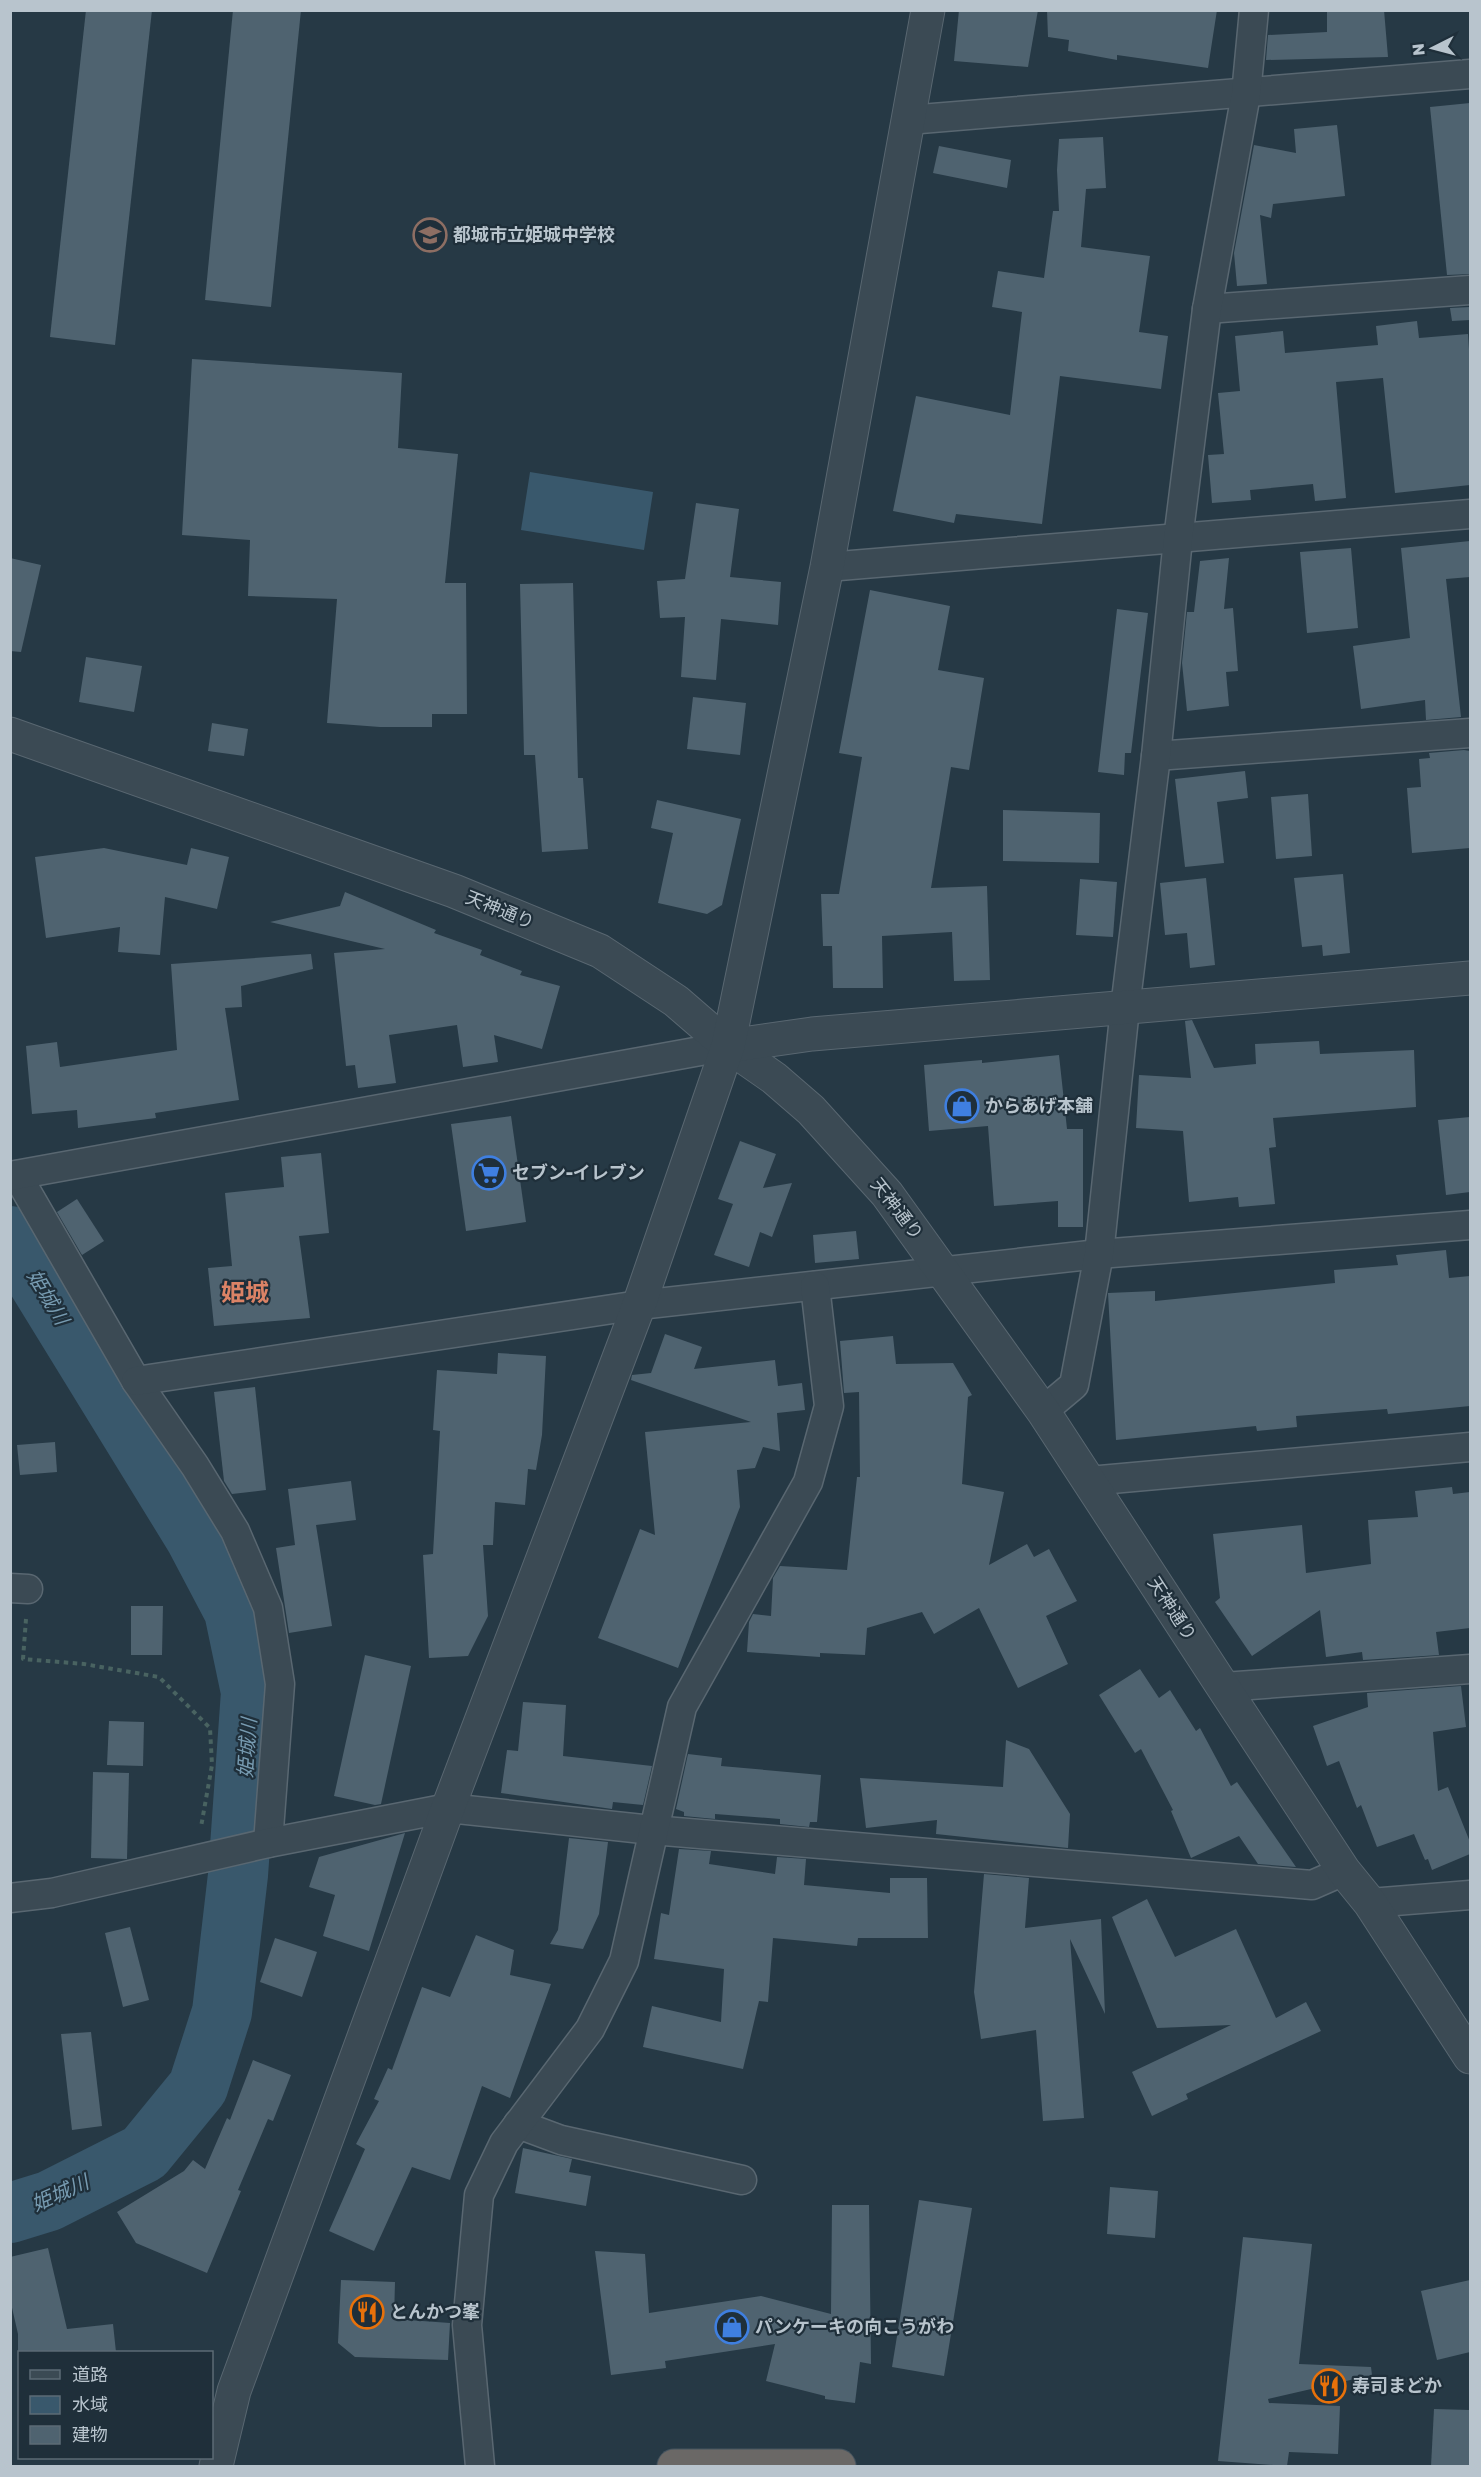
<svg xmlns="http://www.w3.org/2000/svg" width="1481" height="2477" font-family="'Golos Text','Noto Sans JP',sans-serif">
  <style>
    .water { fill: #39586c }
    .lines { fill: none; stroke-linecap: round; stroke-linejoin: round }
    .river { stroke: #39586c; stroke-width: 60 }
    .building { fill: #4f6370 }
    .minor-casing { stroke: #596771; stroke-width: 31 }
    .tertiary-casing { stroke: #596771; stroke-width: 35 }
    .trunk-casing { stroke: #45545f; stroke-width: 35 }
    .path { stroke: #496361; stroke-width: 4; stroke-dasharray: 4.5 4.5; stroke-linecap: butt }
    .minor { stroke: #3b4a54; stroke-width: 28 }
    .tertiary { stroke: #3b4a54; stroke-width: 33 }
    .trunk { stroke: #6a6866; stroke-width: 33 }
    .labels { text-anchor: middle; stroke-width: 4.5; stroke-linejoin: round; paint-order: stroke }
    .poi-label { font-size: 18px; font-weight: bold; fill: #b8c4cd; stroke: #1f2f3a; text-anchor: start }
    .street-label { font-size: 18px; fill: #b8c4cd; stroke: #1f2f3a }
    .water-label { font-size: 20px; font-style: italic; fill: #779bb1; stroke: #1f2f3a }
    .district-label { font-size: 24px; font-weight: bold; fill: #db8366; stroke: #1f2f3a }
  </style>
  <rect width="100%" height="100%" fill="#263945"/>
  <path class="water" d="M 530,472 L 653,492 L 644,550 L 521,530 Z"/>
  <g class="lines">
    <path class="river" d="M 10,1236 L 195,1537 L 234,1611 L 251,1692 L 238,1875 L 222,2012 L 198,2087 L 144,2153 L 49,2201 L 10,2213"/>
  </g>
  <g class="building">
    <path d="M 86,10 L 152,10 L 115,345 L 50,337 Z"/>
    <path d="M 233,10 L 301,10 L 271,307 L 205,300 Z"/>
    <path d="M 959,10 L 1038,10 L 1028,67 L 954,61 Z"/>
    <path d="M 1047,10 L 1217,10 L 1208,68 L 1117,55 L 1117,60 L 1068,51 L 1069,40 L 1048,37 Z"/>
    <path d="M 1327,10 L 1384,10 L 1388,57 L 1266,60 L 1268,35 L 1327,32 Z"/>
    <path d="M 1470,103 L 1470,274 L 1447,275 L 1430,107 Z"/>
    <path d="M 1337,125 L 1345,196 L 1273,204 L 1271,218 L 1260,215 L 1267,284 L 1237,286 L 1234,253 L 1254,145 L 1296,153 L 1294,129 Z"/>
    <path d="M 1103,137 L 1106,188 L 1086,189 L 1081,247 L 1150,256 L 1139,332 L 1168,336 L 1161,389 L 1060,376 L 1042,524 L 956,514 L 954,523 L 893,511 L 916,396 L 1010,415 L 1022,312 L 992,307 L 998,271 L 1044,278 L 1053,211 L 1059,211 L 1057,170 L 1059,139 Z"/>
    <path d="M 939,146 L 1011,160 L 1007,188 L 933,173 Z"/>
    <path d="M 1470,307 L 1470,320 L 1452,321 L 1450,308 Z"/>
    <path d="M 1417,321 L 1419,338 L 1468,334 L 1470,364 L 1470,485 L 1395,493 L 1383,378 L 1336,382 L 1346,498 L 1315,501 L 1313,484 L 1250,490 L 1251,500 L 1212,503 L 1208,455 L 1224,454 L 1218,393 L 1240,391 L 1235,336 L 1283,331 L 1285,353 L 1378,345 L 1376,326 Z"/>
    <path d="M 192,359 L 402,373 L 398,448 L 458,454 L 445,583 L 466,583 L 467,714 L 432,714 L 432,727 L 380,727 L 327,723 L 337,599 L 248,596 L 250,540 L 182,535 Z"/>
    <path d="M 696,503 L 739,509 L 730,577 L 781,582 L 778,625 L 721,619 L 716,680 L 681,677 L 685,617 L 660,618 L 657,581 L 685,579 Z"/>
    <path d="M 1470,541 L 1470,577 L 1446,579 L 1461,717 L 1426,720 L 1425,700 L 1361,709 L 1353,646 L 1410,638 L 1401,548 Z"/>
    <path d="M 1351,548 L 1358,628 L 1307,633 L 1300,552 Z"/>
    <path d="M 10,558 L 41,565 L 21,652 L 10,651 Z"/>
    <path d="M 1229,558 L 1224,609 L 1233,608 L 1238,671 L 1226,672 L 1229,706 L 1187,711 L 1182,663 L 1187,612 L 1194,612 L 1200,561 Z"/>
    <path d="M 573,583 L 578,778 L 583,778 L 588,849 L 542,852 L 535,755 L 524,755 L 520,584 Z"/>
    <path d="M 870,590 L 950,606 L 938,670 L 984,678 L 969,770 L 951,767 L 931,888 L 987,886 L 990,980 L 954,981 L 952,932 L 882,936 L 883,988 L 833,988 L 832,946 L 823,946 L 821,894 L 839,894 L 862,757 L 839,753 Z"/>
    <path d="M 1117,609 L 1148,613 L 1131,753 L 1125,753 L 1124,775 L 1098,772 Z"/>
    <path d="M 86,657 L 142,666 L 134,712 L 79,702 Z"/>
    <path d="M 693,697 L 746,703 L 740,755 L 687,749 Z"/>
    <path d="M 212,723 L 248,729 L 244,756 L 208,751 Z"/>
    <path d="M 1464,750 L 1470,751 L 1470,848 L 1412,853 L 1407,788 L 1421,787 L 1419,759 L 1430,758 L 1429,753 Z"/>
    <path d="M 1245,771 L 1248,798 L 1217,802 L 1224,863 L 1185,867 L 1175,779 Z"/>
    <path d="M 1308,794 L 1312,856 L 1276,859 L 1271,797 Z"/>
    <path d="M 657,800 L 741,819 L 722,905 L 707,914 L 658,903 L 673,833 L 651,828 Z"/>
    <path d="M 1003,810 L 1100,813 L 1099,863 L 1003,861 Z"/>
    <path d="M 104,848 L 187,865 L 191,848 L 229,857 L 217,909 L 165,897 L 160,955 L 118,952 L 120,927 L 46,938 L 35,857 Z"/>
    <path d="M 1343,874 L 1350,953 L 1323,956 L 1322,945 L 1302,947 L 1294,878 Z"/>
    <path d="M 1206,878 L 1215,965 L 1190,968 L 1187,933 L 1165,935 L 1160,883 Z"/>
    <path d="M 1080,879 L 1117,882 L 1113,937 L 1076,935 Z"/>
    <path d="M 345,892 L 436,930 L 434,933 L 482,950 L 480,955 L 522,971 L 520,975 L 560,986 L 542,1049 L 494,1035 L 498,1062 L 463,1067 L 457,1025 L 389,1035 L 396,1083 L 358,1088 L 355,1065 L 346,1066 L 334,953 L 385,949 L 270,922 L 340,906 Z"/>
    <path d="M 311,954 L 313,969 L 241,986 L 242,1007 L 225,1008 L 239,1100 L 155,1113 L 156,1118 L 78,1128 L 77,1110 L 32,1114 L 26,1046 L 57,1042 L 60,1067 L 177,1050 L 171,964 Z"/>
    <path d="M 1192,1020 L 1214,1068 L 1256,1064 L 1255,1044 L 1319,1041 L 1320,1054 L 1414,1050 L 1416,1107 L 1273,1118 L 1276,1147 L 1269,1148 L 1275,1204 L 1239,1207 L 1238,1197 L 1189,1202 L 1183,1131 L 1136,1128 L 1139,1075 L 1191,1078 L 1185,1021 Z"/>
    <path d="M 1059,1055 L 1067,1129 L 1083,1129 L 1083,1227 L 1058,1227 L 1058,1201 L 994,1206 L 988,1126 L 929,1131 L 924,1065 L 982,1060 L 982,1063 Z"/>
    <path d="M 511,1116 L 526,1222 L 466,1231 L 451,1124 Z"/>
    <path d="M 1470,1117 L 1470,1192 L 1446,1195 L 1438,1120 Z"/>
    <path d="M 740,1141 L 776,1154 L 763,1188 L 792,1183 L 772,1237 L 760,1232 L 749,1267 L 714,1255 L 733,1204 L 718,1199 Z"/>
    <path d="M 321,1153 L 329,1233 L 299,1236 L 310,1318 L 214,1326 L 208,1268 L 232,1266 L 225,1193 L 284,1187 L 281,1157 Z"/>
    <path d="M 77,1199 L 104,1241 L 82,1255 L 57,1212 Z"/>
    <path d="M 856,1231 L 859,1259 L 815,1263 L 813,1235 Z"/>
    <path d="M 1446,1250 L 1449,1278 L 1470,1276 L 1470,1406 L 1388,1414 L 1387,1409 L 1296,1416 L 1297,1427 L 1257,1431 L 1256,1426 L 1116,1440 L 1108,1293 L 1155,1291 L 1155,1301 L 1335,1283 L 1334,1270 L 1398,1265 L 1396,1255 Z"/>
    <path d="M 665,1334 L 702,1347 L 694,1369 L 775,1360 L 778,1386 L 802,1383 L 805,1410 L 777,1413 L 780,1451 L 763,1447 L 755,1468 L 737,1470 L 740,1507 L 678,1668 L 598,1638 L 640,1529 L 655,1535 L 645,1432 L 751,1422 L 631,1380 L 632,1375 L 651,1373 Z"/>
    <path d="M 893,1336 L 896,1364 L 953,1363 L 972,1395 L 968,1397 L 962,1484 L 1004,1492 L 989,1565 L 1027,1544 L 1034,1557 L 1049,1549 L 1077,1601 L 1046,1616 L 1068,1664 L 1018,1688 L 979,1608 L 934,1634 L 922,1612 L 867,1628 L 865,1655 L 820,1653 L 820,1657 L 747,1652 L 749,1622 L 753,1614 L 771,1616 L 773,1578 L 780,1566 L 847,1570 L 857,1477 L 860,1477 L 859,1392 L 844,1393 L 840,1341 Z"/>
    <path d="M 498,1353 L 546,1356 L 542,1435 L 536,1470 L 528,1469 L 525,1505 L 495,1502 L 493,1545 L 483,1545 L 488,1616 L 468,1656 L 429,1658 L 423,1555 L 433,1554 L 440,1431 L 433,1430 L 437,1370 L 497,1374 Z"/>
    <path d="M 255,1387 L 266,1490 L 232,1494 L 224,1481 L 214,1392 Z"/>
    <path d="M 55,1442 L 57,1472 L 20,1475 L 17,1445 Z"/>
    <path d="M 351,1481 L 356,1520 L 316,1525 L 332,1626 L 289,1633 L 276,1548 L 295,1545 L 288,1489 Z"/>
    <path d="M 1452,1487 L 1453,1494 L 1470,1492 L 1470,1628 L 1436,1632 L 1439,1655 L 1363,1660 L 1362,1652 L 1326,1657 L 1320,1610 L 1252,1656 L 1215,1602 L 1220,1598 L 1213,1534 L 1302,1525 L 1306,1573 L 1371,1564 L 1368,1520 L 1418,1517 L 1415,1491 Z"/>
    <path d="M 131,1606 L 163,1606 L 162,1655 L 131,1655 Z"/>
    <path d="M 365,1655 L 411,1666 L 381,1804 L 375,1805 L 334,1796 Z"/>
    <path d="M 1140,1669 L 1159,1698 L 1170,1690 L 1196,1731 L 1200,1728 L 1231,1786 L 1237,1782 L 1296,1867 L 1258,1864 L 1239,1836 L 1191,1858 L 1171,1811 L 1173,1810 L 1141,1749 L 1135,1753 L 1099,1695 Z"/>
    <path d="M 1461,1686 L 1466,1727 L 1433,1732 L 1438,1791 L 1448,1787 L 1470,1842 L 1470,1854 L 1432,1870 L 1428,1859 L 1425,1860 L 1414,1834 L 1377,1847 L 1361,1805 L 1357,1808 L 1339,1761 L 1327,1766 L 1313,1726 L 1368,1707 L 1367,1693 Z"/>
    <path d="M 523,1702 L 566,1705 L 563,1756 L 652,1766 L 643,1805 L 613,1802 L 612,1809 L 501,1793 L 507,1750 L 518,1751 Z"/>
    <path d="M 109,1721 L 144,1722 L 143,1766 L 107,1765 Z"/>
    <path d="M 1006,1740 L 1029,1749 L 1070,1814 L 1068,1848 L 936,1834 L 937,1820 L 866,1828 L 860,1778 L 1003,1787 Z"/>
    <path d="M 688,1754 L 722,1758 L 721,1766 L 821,1775 L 817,1822 L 810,1822 L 809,1827 L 780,1824 L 780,1819 L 715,1814 L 715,1819 L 684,1816 L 684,1812 L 676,1809 Z"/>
    <path d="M 93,1772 L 129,1773 L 127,1859 L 91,1858 Z"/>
    <path d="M 405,1833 L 369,1951 L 323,1936 L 335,1895 L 309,1887 L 319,1857 Z"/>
    <path d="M 569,1838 L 608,1842 L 599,1914 L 583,1949 L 550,1944 L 558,1930 Z"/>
    <path d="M 679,1849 L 711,1851 L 709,1864 L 775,1874 L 777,1857 L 806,1859 L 804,1885 L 890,1893 L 890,1878 L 927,1878 L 928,1938 L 858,1938 L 857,1946 L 773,1938 L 768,2002 L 759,2001 L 743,2069 L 643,2047 L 652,2006 L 721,2022 L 724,1969 L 654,1959 L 661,1913 L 669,1915 Z"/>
    <path d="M 984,1874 L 1029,1878 L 1025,1928 L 1101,1919 L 1105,2014 L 1070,1939 L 1084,2118 L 1043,2121 L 1036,2030 L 981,2039 L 974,1992 Z"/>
    <path d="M 1147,1899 L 1175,1957 L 1236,1929 L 1276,2018 L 1306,2002 L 1321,2031 L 1186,2094 L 1188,2099 L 1152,2116 L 1132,2072 L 1231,2025 L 1157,2028 L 1112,1917 Z"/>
    <path d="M 130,1927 L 149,2000 L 123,2007 L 105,1933 Z"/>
    <path d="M 476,1935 L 514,1950 L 510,1975 L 551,1984 L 510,2098 L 482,2086 L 450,2180 L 412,2167 L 374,2251 L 329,2231 L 365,2149 L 356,2144 L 379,2101 L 374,2099 L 388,2068 L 392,2070 L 422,1987 L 450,1997 Z"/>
    <path d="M 275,1938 L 317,1952 L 302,1997 L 260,1982 Z"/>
    <path d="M 91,2032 L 102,2126 L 72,2130 L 61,2034 Z"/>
    <path d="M 253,2060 L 291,2075 L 273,2121 L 268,2119 L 238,2190 L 241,2191 L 207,2273 L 136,2243 L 117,2212 L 184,2171 L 193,2160 L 205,2169 L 227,2118 L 230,2120 Z"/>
    <path d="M 523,2148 L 572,2159 L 569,2172 L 591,2176 L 586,2206 L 515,2193 Z"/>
    <path d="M 1110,2187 L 1158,2191 L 1155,2238 L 1107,2234 Z"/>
    <path d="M 919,2200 L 972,2208 L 944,2376 L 892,2367 Z"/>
    <path d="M 832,2205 L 869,2205 L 871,2364 L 860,2362 L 855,2403 L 825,2399 L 825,2396 L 766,2381 L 775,2344 L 665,2361 L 666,2368 L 611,2375 L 595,2251 L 645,2254 L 649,2313 L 761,2296 L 831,2314 Z"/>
    <path d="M 1243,2237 L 1312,2244 L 1299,2364 L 1371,2367 L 1372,2375 L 1268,2399 L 1269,2403 L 1340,2406 L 1338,2454 L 1289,2452 L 1287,2466 L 1218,2461 Z"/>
    <path d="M 48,2248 L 67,2329 L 113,2324 L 116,2352 L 18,2352 L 18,2334 L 10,2299 L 10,2257 Z"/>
    <path d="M 341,2280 L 395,2282 L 394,2319 L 450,2323 L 448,2360 L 355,2357 L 338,2343 Z"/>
    <path d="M 1470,2280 L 1470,2352 L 1437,2360 L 1421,2291 Z"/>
    <path d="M 1434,2409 L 1470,2410 L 1470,2466 L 1431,2466 Z"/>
  </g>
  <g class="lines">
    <defs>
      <g id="minor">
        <path d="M 908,120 L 1470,74"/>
        <path d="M 1207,309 L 1470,290"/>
        <path d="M 827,567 L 1470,514"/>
        <path d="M 1156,756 L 1470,733"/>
        <path d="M 17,1175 L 136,1381 L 195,1466 L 235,1531 L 268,1608 L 280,1684 L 268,1843"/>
        <path d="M 10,1176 L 728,1046"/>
        <path d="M 136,1381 L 639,1305 L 1099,1254 L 1470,1225"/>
        <path d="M 1043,1411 L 1074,1385 L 1099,1254 L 1125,1008 L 1156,756 L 1178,539 L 1207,309 L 1246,94 L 1254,10"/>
        <path d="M 1089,1481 L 1470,1447"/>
        <path d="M 10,1588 L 28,1589"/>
        <path d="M 1223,1687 L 1470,1669"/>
        <path d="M 10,1898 L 52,1893 L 268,1843 L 448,1808 L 652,1830 L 1312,1885 L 1344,1871"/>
        <path d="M 1370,1903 L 1470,1895"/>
        <path d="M 518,2124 L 561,2140 L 742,2180"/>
        <path d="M 480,2466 L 467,2325 L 479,2195 L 504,2143 L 590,2029 L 624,1961 L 682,1707 L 808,1482 L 829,1406 L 815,1286"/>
      </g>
      <g id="tertiary">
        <path d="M 10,734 L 454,891 L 600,951 L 676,1001 L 728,1046 L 774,1078 L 811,1110 L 887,1194 L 1043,1411 L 1223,1687 L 1344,1871 L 1370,1903 L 1470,2057"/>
        <path d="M 728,1046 L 812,1034 L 1470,978"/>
        <path d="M 216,2466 L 234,2391 L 448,1808 L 639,1305 L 728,1046 L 827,567 L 928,10"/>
      </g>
      <path id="trunk" d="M 674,2466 L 839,2466"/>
    </defs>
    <use href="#minor" class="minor-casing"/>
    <use href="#tertiary" class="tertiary-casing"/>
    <use href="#trunk" class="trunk-casing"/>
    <path class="path" d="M 26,1619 L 23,1659 L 84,1664 L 159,1677 L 210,1728 L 212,1765 L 201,1827"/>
    <use href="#minor" class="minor"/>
    <use href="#tertiary" class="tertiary"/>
    <use href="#trunk" class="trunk"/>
  </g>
  <defs>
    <symbol id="school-ring" viewBox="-11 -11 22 22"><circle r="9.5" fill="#1f2f3a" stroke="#8d6e63" stroke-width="1.5"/><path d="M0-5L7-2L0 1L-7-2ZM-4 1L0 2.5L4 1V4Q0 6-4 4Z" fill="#8d6e63"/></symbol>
    <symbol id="shop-ring" viewBox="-11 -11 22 22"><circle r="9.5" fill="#1f2f3a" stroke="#3f7fe0" stroke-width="1.5"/><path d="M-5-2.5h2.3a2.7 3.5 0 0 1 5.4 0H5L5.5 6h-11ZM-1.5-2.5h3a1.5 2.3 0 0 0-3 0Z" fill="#3f7fe0"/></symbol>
    <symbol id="supermarket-ring" viewBox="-11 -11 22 22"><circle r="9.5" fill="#1f2f3a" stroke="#3f7fe0" stroke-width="1.5"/><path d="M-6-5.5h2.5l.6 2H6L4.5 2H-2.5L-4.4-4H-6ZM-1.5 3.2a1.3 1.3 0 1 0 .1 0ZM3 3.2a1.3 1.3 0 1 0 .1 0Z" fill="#3f7fe0"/></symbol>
    <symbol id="restaurant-ring" viewBox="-11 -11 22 22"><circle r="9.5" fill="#1f2f3a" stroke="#e8710a" stroke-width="1.5"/><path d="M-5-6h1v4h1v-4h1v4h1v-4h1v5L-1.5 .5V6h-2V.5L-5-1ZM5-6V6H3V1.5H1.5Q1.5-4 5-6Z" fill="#e8710a"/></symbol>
  </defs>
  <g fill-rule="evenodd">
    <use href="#school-ring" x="411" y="216" width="38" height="38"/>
    <use href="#shop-ring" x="943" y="1087" width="38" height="38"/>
    <use href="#supermarket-ring" x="470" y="1154" width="38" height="38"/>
    <use href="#restaurant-ring" x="348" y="2293" width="38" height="38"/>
    <use href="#shop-ring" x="713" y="2308" width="38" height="38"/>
    <use href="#restaurant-ring" x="1310" y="2367" width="38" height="38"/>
  </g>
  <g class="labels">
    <g class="poi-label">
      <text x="453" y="241">都城市立姫城中学校</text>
      <text x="985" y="1112">からあげ本舗</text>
      <text x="512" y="1179">セブン-イレブン</text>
      <text x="390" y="2318">とんかつ峯</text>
      <text x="755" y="2333">パンケーキの向こうがわ</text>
      <text x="1352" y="2392">寿司まどか</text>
    </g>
    <g class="street-label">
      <text transform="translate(500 910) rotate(22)" y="6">天神通り</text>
      <text transform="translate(897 1209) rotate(52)" y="6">天神通り</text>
      <text transform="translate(1172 1609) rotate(57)" y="6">天神通り</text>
    </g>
    <g class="water-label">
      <text transform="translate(48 1297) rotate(59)" y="7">姫城川</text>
      <text transform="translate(247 1748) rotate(-86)" y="7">姫城川</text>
      <text transform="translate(60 2193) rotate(-24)" y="7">姫城川</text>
    </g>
    <g class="district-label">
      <text x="245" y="1301">姫城</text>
    </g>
  </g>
  <rect width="1481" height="2477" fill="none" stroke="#b8c4cd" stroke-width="24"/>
  <rect x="18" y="2351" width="195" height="108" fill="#1f2f3a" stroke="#5c6b75" stroke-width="1.5"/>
  <rect x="30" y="2370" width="30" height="9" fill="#3b4a54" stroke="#5c6b75" stroke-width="1.5"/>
  <text x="72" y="2381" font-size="18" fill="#b8c4cd">道路</text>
  <rect x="30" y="2396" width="30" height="18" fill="#39586c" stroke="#5c6b75" stroke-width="1.5"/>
  <text x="72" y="2411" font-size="18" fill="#b8c4cd">水域</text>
  <rect x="30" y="2426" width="30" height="18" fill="#4f6370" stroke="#5c6b75" stroke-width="1.5"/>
  <text x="72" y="2441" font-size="18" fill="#b8c4cd">建物</text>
  <g transform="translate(1433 48) rotate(264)" stroke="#1f2f3a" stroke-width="4.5" paint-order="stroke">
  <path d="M0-4.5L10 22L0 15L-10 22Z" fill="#b8c4cd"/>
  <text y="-9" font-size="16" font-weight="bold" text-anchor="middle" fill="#b8c4cd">N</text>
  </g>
</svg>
